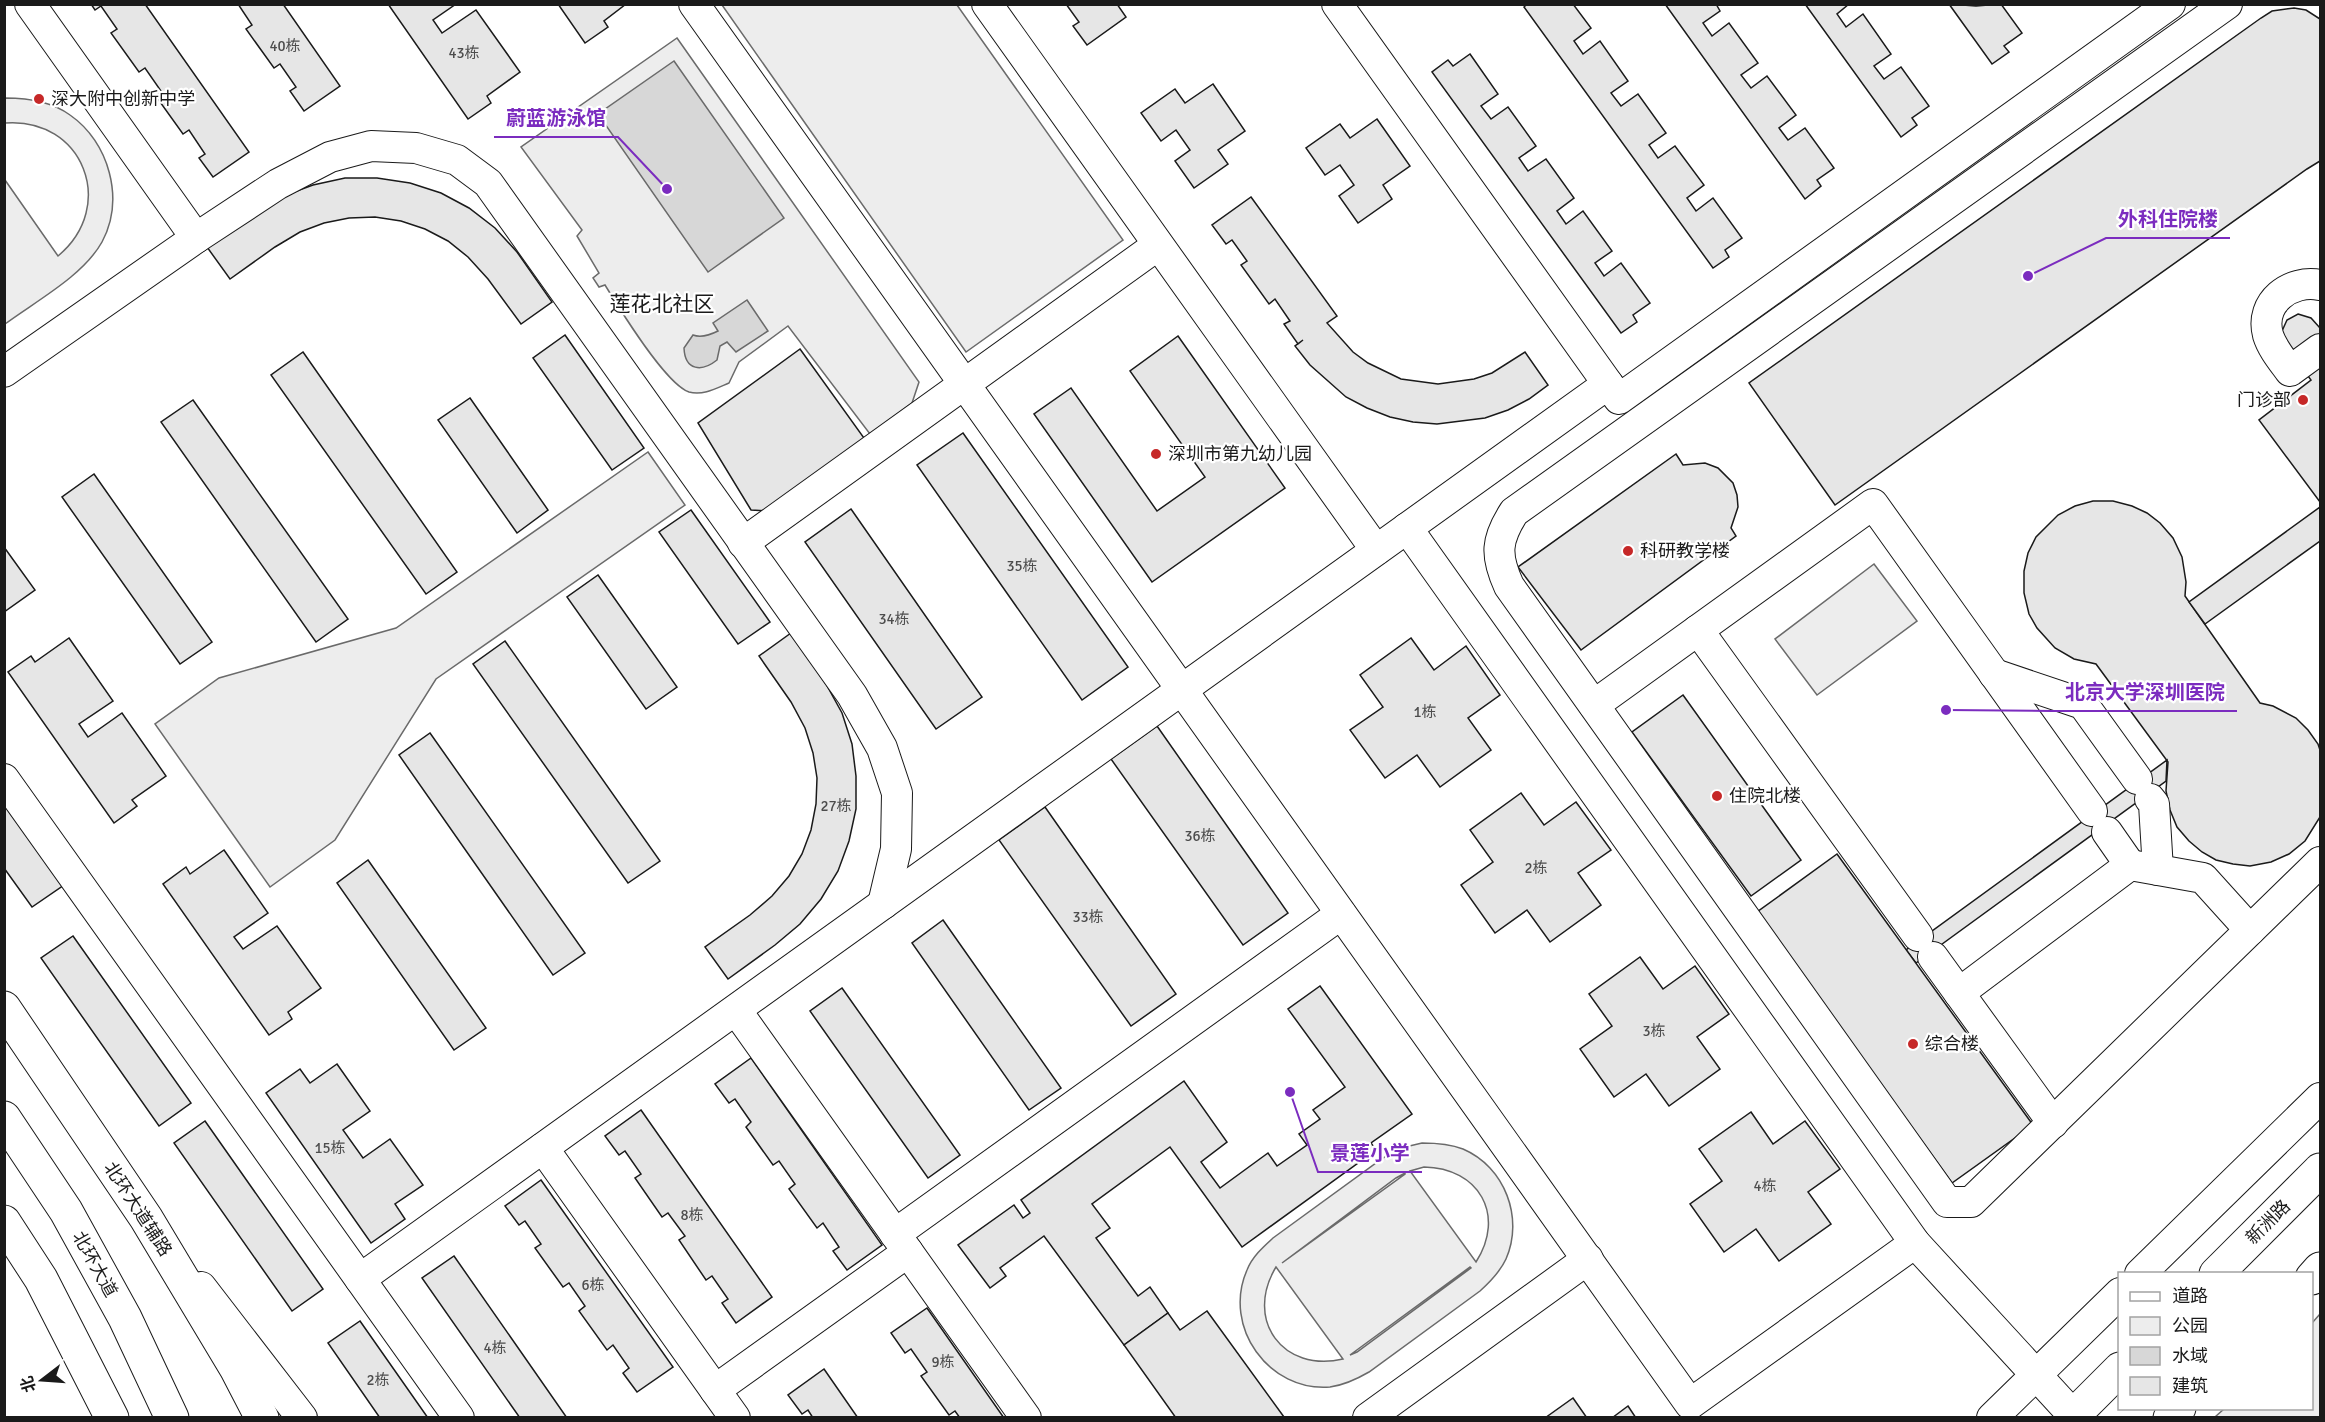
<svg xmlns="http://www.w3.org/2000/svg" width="2325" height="1422" font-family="Signika,'Noto Sans SC',sans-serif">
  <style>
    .green { fill: #ededed; stroke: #6a6a6a; stroke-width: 1.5; fill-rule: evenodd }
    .water { fill: #d7d7d7; stroke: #6a6a6a; stroke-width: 1.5 }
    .building { fill: #e6e6e6; stroke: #1a1a1a; stroke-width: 1.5 }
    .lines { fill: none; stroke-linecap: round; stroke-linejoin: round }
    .minor-casing { stroke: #1a1a1a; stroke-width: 32 }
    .major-casing { stroke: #1a1a1a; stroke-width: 35 }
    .highway-casing { stroke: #1a1a1a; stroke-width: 35 }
    .minor { stroke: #fff; stroke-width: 30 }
    .major { stroke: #fff; stroke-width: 33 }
    .highway { stroke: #fff; stroke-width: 33 }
    .poi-dot { fill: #c62828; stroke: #fff; stroke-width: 2 }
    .labels { text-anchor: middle; stroke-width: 4.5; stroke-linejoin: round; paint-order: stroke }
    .number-label { font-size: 15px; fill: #4d4d4d }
    .poi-label { font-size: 18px; fill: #1a1a1a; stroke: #fff; text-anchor: start }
    .street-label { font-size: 18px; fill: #1a1a1a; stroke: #fff }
    .quarter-label { font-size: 21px; fill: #1a1a1a; stroke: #fff }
    .leader { fill: none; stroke: #7b2cbf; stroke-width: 2 }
    .callout-dot { fill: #7b2cbf; stroke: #fff; stroke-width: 2 }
    .callout-label { font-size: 20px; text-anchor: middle; font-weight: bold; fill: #7b2cbf; stroke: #fff; stroke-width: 4.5; stroke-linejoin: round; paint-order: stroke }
  </style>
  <rect width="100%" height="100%" fill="#fff"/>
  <g class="green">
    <path d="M 722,5 L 957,5 L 1123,240 L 966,352 Z"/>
    <path d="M 677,38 L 919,382 L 912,403 L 870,434 L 788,326 L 739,362 L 729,383 C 717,388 703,396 689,392 C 666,384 619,308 605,285 L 599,287 L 593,278 L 599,273 L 577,236 L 582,230 L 521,147 Z"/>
    <path d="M 5,98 C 28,98 51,101 70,115 C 109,142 125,199 102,242 C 83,276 36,301 5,324 L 5,180 L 58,256 C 118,206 83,117 5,123 Z"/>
    <path d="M 648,452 L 685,505 L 436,679 L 335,840 L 270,887 L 155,724 L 219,678 L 396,628 Z"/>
    <path d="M 1874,564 L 1917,621 L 1817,695 L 1775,639 Z"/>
    <path d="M 1422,1143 C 1436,1143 1450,1144 1463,1149 C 1505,1167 1524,1218 1506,1259 C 1500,1272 1490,1282 1480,1291 L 1369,1372 C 1357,1379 1345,1385 1330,1387 C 1269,1392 1222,1327 1247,1270 C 1252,1257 1263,1247 1273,1238 L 1383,1158 L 1401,1148 ZM 1424,1167 C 1479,1168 1506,1215 1476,1262 L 1410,1171 ZM 1405,1173 L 1405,1174 L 1282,1263 L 1396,1178 ZM 1276,1267 L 1343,1359 C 1283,1373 1244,1320 1276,1267 ZM 1471,1268 L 1357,1352 L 1350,1355 L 1470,1267 Z"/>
    <path d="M 2320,1314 L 2320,1417 L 2215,1417 L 2224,1409 L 2312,1408 L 2312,1323 Z"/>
  </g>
  <g class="water">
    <path d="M 674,61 L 784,218 L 708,272 L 598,114 Z"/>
    <path d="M 747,300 L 768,331 L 736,352 L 727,342 L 720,346 L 717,360 C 702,372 685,371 684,348 L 693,335 C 701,338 710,335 718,331 L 713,323 Z"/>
  </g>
  <g class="building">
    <path d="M 91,4 L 145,4 L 249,152 L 213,177 L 199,158 L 205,154 L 189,130 L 183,134 L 155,95 L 161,91 L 145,68 L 139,72 L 111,33 L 117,29 L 101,6 L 95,10 Z"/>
    <path d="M 238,4 L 283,4 L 340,86 L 304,111 L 290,91 L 296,87 L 280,64 L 274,68 L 246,29 L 252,25 Z"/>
    <path d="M 388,4 L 456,4 L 433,20 L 442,33 L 476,10 L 520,72 L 487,96 L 491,103 L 468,119 Z"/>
    <path d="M 558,4 L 626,4 L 604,21 L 608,27 L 585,43 Z"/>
    <path d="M 1066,4 L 1117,4 L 1126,17 L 1087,45 L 1073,26 L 1079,22 Z"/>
    <path d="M 1527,4 L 1573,4 L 1591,28 L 1574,41 L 1583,54 L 1600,41 L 1628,81 L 1611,93 L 1621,106 L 1638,94 L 1666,133 L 1649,145 L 1658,158 L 1675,146 L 1704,185 L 1687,198 L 1696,211 L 1713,198 L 1742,238 L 1725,250 L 1729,257 L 1713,268 L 1524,7 Z"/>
    <path d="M 1665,4 L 1716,4 L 1720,11 L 1703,23 L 1712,36 L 1729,23 L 1758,63 L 1741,75 L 1751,88 L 1767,76 L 1796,115 L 1779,128 L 1788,140 L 1805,128 L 1834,168 L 1817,180 L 1821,186 L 1805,199 Z"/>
    <path d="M 1805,4 L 1849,4 L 1837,14 L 1846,27 L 1863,14 L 1891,54 L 1874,66 L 1884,79 L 1901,67 L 1929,106 L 1912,118 L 1917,125 L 1901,137 Z"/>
    <path d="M 1949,4 L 1976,6 L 2001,4 L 2022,33 L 2004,46 L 2009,52 L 1992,64 Z"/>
    <path d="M 2294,8 L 2306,10 L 2320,19 L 2320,161 L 2307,169 L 1835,505 L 1749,383 L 2261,18 L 2272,11 Z"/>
    <path d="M 1470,54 L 1498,94 L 1481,106 L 1491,119 L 1508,107 L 1536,146 L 1519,158 L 1528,171 L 1546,159 L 1574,198 L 1557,211 L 1566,224 L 1583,211 L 1612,251 L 1595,263 L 1604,276 L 1621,263 L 1650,303 L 1633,315 L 1637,322 L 1621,333 L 1432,72 L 1448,60 L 1453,66 Z"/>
    <path d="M 1213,84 L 1245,131 L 1218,150 L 1228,164 L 1194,188 L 1175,161 L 1190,150 L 1176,130 L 1161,141 L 1141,113 L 1175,89 L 1185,103 Z"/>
    <path d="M 1377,119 L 1410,166 L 1383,185 L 1392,199 L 1358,223 L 1339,196 L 1354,185 L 1340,165 L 1325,175 L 1306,148 L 1340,124 L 1350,138 Z"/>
    <path d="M 345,178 L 377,178 L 410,183 L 441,193 L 469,208 L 495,228 L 517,252 L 552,302 L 521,324 L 488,279 L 468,257 L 448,241 L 425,229 L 401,221 L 375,217 L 349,218 L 324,223 L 300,232 L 275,247 L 230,279 L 207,247 L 283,196 L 313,185 Z"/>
    <path d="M 1251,197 L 1337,316 L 1327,323 L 1353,352 L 1368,363 L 1401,379 L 1438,384 L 1474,379 L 1492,373 L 1525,352 L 1548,385 L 1529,399 L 1508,410 L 1485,418 L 1437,424 L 1413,422 L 1390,417 L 1367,408 L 1346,397 L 1310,365 L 1295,346 L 1303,340 L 1298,344 L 1284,324 L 1290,321 L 1275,299 L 1269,304 L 1241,265 L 1247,261 L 1232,240 L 1226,244 L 1212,225 Z"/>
    <path d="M 2298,314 L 2311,318 L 2320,328 L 2320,502 L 2259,420 L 2311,380 L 2285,344 L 2282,331 L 2287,320 Z"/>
    <path d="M 565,335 L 644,448 L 612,470 L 533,358 Z"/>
    <path d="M 1178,336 L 1285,488 L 1152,582 L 1034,414 L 1071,388 L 1157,511 L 1205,477 L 1130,371 Z"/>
    <path d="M 800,349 L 864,438 L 768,511 L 751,510 L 698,423 Z"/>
    <path d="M 303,352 L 457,572 L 426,594 L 271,375 Z"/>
    <path d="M 470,398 L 548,510 L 517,533 L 438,420 Z"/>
    <path d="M 193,400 L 348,619 L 316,642 L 161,422 Z"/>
    <path d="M 963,433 L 1128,667 L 1082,700 L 917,465 Z"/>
    <path d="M 1676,454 L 1683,465 L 1705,463 L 1718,468 L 1733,483 L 1737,495 L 1738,507 L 1731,528 L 1736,536 L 1581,650 L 1518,567 Z"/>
    <path d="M 94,474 L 212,642 L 180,664 L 62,497 Z"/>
    <path d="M 2093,501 L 2113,501 L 2132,506 L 2147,513 L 2160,523 L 2173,538 L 2182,557 L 2186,582 L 2185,596 L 2260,703 L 2273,706 L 2296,718 L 2308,730 L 2318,744 L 2320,750 L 2320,817 L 2305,841 L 2289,854 L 2271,862 L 2250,866 L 2233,864 L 2216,860 L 2202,852 L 2189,841 L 2177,827 L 2170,810 L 2166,791 L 2168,762 L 2096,664 L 2074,659 L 2055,648 L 2037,628 L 2029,614 L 2024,593 L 2024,571 L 2028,553 L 2036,537 L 2058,515 L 2075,506 Z"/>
    <path d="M 2320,507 L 2320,541 L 2205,624 L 2189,602 Z"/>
    <path d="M 851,509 L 982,697 L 936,729 L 805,542 Z"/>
    <path d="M 691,510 L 770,622 L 738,644 L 659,532 Z"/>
    <path d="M 4,547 L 35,590 L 4,612 Z"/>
    <path d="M 598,575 L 677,687 L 646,709 L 567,597 Z"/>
    <path d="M 791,633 L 826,684 L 842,713 L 852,744 L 856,776 L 856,809 L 849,841 L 838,871 L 821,899 L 800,924 L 775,945 L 728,979 L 705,947 L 750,915 L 772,896 L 789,876 L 802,854 L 811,830 L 816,804 L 817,778 L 813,753 L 805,728 L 791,702 L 759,656 Z"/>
    <path d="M 69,638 L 113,701 L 79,724 L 88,737 L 122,713 L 166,776 L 132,800 L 137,806 L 114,823 L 8,672 L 31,656 L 35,662 Z"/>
    <path d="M 1411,638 L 1434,670 L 1466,646 L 1500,695 L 1468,718 L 1491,750 L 1440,787 L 1417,755 L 1385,778 L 1350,730 L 1383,707 L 1360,675 Z"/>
    <path d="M 505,641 L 660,861 L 628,883 L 473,664 Z"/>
    <path d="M 1683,695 L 1801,860 L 1751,896 L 1632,732 Z"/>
    <path d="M 1157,726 L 1288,913 L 1243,945 L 1111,759 Z"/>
    <path d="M 430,733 L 585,953 L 553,975 L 399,755 Z"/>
    <path d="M 2167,760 L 2166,781 L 1916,963 L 1906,950 Z"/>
    <path d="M 1521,793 L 1544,825 L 1576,802 L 1611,850 L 1578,873 L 1601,905 L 1550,942 L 1527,910 L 1495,933 L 1461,885 L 1493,862 L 1470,830 Z"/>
    <path d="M 4,800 L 64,885 L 32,907 L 4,868 Z"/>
    <path d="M 1045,807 L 1176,994 L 1131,1026 L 999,840 Z"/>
    <path d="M 224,850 L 268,913 L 234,937 L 243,949 L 277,926 L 321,988 L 288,1012 L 292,1019 L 269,1035 L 163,884 L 186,867 L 190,874 Z"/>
    <path d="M 1837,854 L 2033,1125 L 1952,1183 L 1757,912 Z"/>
    <path d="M 368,860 L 486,1028 L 454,1050 L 337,883 Z"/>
    <path d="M 943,920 L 1061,1088 L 1029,1110 L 912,943 Z"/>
    <path d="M 73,936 L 191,1103 L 159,1126 L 41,958 Z"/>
    <path d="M 1640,957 L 1663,989 L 1695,966 L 1729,1014 L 1697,1037 L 1720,1069 L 1669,1106 L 1646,1074 L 1614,1097 L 1580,1049 L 1612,1026 L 1589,994 Z"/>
    <path d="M 1320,986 L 1412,1114 L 1371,1143 L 1376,1150 L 1242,1247 L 1170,1147 L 1092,1204 L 1110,1228 L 1096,1238 L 1138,1296 L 1150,1287 L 1168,1313 L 1124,1345 L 1044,1236 L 1000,1268 L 1006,1276 L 990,1288 L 958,1245 L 1014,1205 L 1023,1218 L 1030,1213 L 1021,1200 L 1184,1081 L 1227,1142 L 1201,1162 L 1220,1188 L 1268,1153 L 1277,1166 L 1307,1145 L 1299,1134 L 1320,1119 L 1313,1110 L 1345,1087 L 1288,1009 Z"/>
    <path d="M 842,988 L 960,1155 L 928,1178 L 810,1011 Z"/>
    <path d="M 751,1058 L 882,1245 L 847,1270 L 833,1251 L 839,1247 L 823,1223 L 817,1228 L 789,1189 L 795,1184 L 779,1161 L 773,1165 L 746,1127 L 751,1122 L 735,1099 L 729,1103 L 715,1084 Z"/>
    <path d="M 337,1064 L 370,1111 L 343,1130 L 363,1158 L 390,1139 L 423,1185 L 395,1204 L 405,1219 L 371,1243 L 266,1093 L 300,1069 L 310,1083 Z"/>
    <path d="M 641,1110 L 772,1297 L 736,1323 L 722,1303 L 728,1299 L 712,1276 L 706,1280 L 679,1240 L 685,1236 L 668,1213 L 662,1217 L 635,1178 L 641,1174 L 625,1151 L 619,1155 L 605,1136 Z"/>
    <path d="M 1751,1112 L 1773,1144 L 1805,1121 L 1840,1169 L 1808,1192 L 1831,1224 L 1779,1261 L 1756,1229 L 1724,1252 L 1690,1204 L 1722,1181 L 1699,1149 Z"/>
    <path d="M 205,1121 L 323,1289 L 292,1311 L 174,1143 Z"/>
    <path d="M 541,1180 L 673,1367 L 637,1392 L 623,1373 L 629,1368 L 613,1345 L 607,1350 L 579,1311 L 585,1306 L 569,1283 L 563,1287 L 535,1248 L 541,1244 L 525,1221 L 519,1225 L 505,1206 Z"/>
    <path d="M 454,1256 L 567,1418 L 520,1418 L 422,1278 Z"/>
    <path d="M 927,1308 L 1004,1418 L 960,1418 L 955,1411 L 949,1415 L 921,1376 L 927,1372 L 911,1349 L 905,1353 L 891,1333 Z"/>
    <path d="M 1207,1311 L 1284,1417 L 1284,1418 L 1176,1418 L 1124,1345 L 1168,1313 L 1180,1330 Z"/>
    <path d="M 360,1321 L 428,1418 L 380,1418 L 328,1343 Z"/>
    <path d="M 824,1369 L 858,1418 L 813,1418 L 808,1410 L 802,1414 L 788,1395 Z"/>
    <path d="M 1573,1398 L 1587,1418 L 1545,1418 Z"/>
    <path d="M 1628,1406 L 1636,1418 L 1612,1418 Z"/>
  </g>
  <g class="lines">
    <defs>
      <g id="minor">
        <path d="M 30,4 L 196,238"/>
        <path d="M 694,4 L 1690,1404 L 1915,1243"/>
        <path d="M 987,4 L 1376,550"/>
        <path d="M 1337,4 L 1608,384"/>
        <path d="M 2227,4 L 1514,512 C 1496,540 1495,555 1509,586 L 1947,1202 L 1971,1202 L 2320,862"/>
        <path d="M 2320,285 C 2291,279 2259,302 2268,335 C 2272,348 2282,360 2290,371 L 2320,349"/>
        <path d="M 4,372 L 196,238 L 278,184 L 330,157 L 371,146 L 416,148 L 457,160 L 488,183 L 852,695 L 882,748 L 897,793 L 896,849 L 883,904"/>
        <path d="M 1407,528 L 1915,1243 L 2073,1415"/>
        <path d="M 743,543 L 1158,245"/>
        <path d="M 1698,630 L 1918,936"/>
        <path d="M 1994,674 L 2083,704 L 2137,779"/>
        <path d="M 1594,705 L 1873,504 L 2092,811"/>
        <path d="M 4,779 L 459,1418"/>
        <path d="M 2150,799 L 2154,804 L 2158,870"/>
        <path d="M 2107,832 L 2130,865"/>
        <path d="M 1933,957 L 2053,1123"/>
        <path d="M 1959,993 L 2130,865 L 2203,878 L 2250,930"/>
        <path d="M 736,1010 L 1026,1418"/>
        <path d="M 543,1148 L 735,1418"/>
        <path d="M 895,1234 L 1341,914"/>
        <path d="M 2140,1274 L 2320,1098"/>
        <path d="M 360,1279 L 1608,384 L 1619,399 L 2170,4"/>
        <path d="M 201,1287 L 302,1418"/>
        <path d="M 715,1390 L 908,1252"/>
        <path d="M 1368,1418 L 1588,1259"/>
        <path d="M 1992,1418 L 2120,1293"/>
      </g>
      <g id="major">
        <path d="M 4,1008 L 146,1218 L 236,1368 L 262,1418"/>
        <path d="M 2216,1274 L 2320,1170"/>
        <path d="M 2312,1278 L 2320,1269"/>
        <path d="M 2071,1418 L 2120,1369"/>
        <path d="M 2170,1418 L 2179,1408"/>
      </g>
      <g id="highway">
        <path d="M 4,1118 L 66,1211 L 125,1318 L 172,1418"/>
        <path d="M 4,1222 L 41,1279 L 112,1418"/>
      </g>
    </defs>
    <use href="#minor" class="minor-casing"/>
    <use href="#major" class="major-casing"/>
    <use href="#highway" class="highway-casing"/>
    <use href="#minor" class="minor"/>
    <use href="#major" class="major"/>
    <use href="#highway" class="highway"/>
  </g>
  <g class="poi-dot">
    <circle cx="39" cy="99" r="6"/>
    <circle cx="2303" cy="400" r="6"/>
    <circle cx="1156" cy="454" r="6"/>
    <circle cx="1628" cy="551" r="6"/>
    <circle cx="1717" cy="796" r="6"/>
    <circle cx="1913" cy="1044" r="6"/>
  </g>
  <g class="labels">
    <g class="number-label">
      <text x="285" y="51">40栋</text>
      <text x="464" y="58">43栋</text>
      <text x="1022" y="571">35栋</text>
      <text x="894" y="624">34栋</text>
      <text x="1425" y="717">1栋</text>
      <text x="836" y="811">27栋</text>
      <text x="1200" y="841">36栋</text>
      <text x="1536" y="873">2栋</text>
      <text x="1088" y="922">33栋</text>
      <text x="1654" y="1036">3栋</text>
      <text x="330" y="1153">15栋</text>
      <text x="1765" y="1191">4栋</text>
      <text x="692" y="1220">8栋</text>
      <text x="593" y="1290">6栋</text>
      <text x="495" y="1353">4栋</text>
      <text x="943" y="1367">9栋</text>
      <text x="378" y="1385">2栋</text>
    </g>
    <g class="poi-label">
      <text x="51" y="105">深大附中创新中学</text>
      <text x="2291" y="406" text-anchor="end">门诊部</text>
      <text x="1168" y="460">深圳市第九幼儿园</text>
      <text x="1640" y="557">科研教学楼</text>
      <text x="1729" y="802">住院北楼</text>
      <text x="1925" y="1050">综合楼</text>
    </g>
    <g class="street-label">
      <text transform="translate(138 1209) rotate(57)" y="6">北环大道辅路</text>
      <text transform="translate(2268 1222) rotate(-45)" y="6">新洲路</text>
      <text transform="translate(95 1264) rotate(61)" y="6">北环大道</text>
    </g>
    <g class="quarter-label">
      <text x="662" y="311">莲花北社区</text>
    </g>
  </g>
  <path class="leader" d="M667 189L618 137H494M2028 276L2106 238H2230M1946 710L2053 711H2237M1290 1092L1318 1172H1422"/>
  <g class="callout-dot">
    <circle cx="667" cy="189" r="6"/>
    <circle cx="2028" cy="276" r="6"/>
    <circle cx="1946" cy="710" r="6"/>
    <circle cx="1290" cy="1092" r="6"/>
  </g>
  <g class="callout-label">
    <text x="556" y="125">蔚蓝游泳馆</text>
    <text x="2168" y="226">外科住院楼</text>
    <text x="2145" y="699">北京大学深圳医院</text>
    <text x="1370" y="1160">景莲小学</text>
  </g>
  <rect width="2325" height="1422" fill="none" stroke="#1a1a1a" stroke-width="12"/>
  <rect x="2118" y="1272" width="195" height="138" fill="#ffffff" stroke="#a3a3a3" stroke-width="1.5"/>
  <rect x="2130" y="1292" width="30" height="9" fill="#ffffff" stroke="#a3a3a3" stroke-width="1.5"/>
  <text x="2172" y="1302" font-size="18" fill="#1a1a1a">道路</text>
  <rect x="2130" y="1317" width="30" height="18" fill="#ededed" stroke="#a3a3a3" stroke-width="1.5"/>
  <text x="2172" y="1332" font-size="18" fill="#1a1a1a">公园</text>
  <rect x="2130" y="1347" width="30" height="18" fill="#d7d7d7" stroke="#a3a3a3" stroke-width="1.5"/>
  <text x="2172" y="1362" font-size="18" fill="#1a1a1a">水域</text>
  <rect x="2130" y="1377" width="30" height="18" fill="#e6e6e6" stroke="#a3a3a3" stroke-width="1.5"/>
  <text x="2172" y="1392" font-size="18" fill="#1a1a1a">建筑</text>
  <g transform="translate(42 1380) rotate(253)" stroke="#ffffff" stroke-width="4.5" paint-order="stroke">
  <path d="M0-4.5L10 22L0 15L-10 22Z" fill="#1a1a1a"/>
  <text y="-9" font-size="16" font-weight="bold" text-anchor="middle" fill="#1a1a1a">北</text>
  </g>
</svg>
